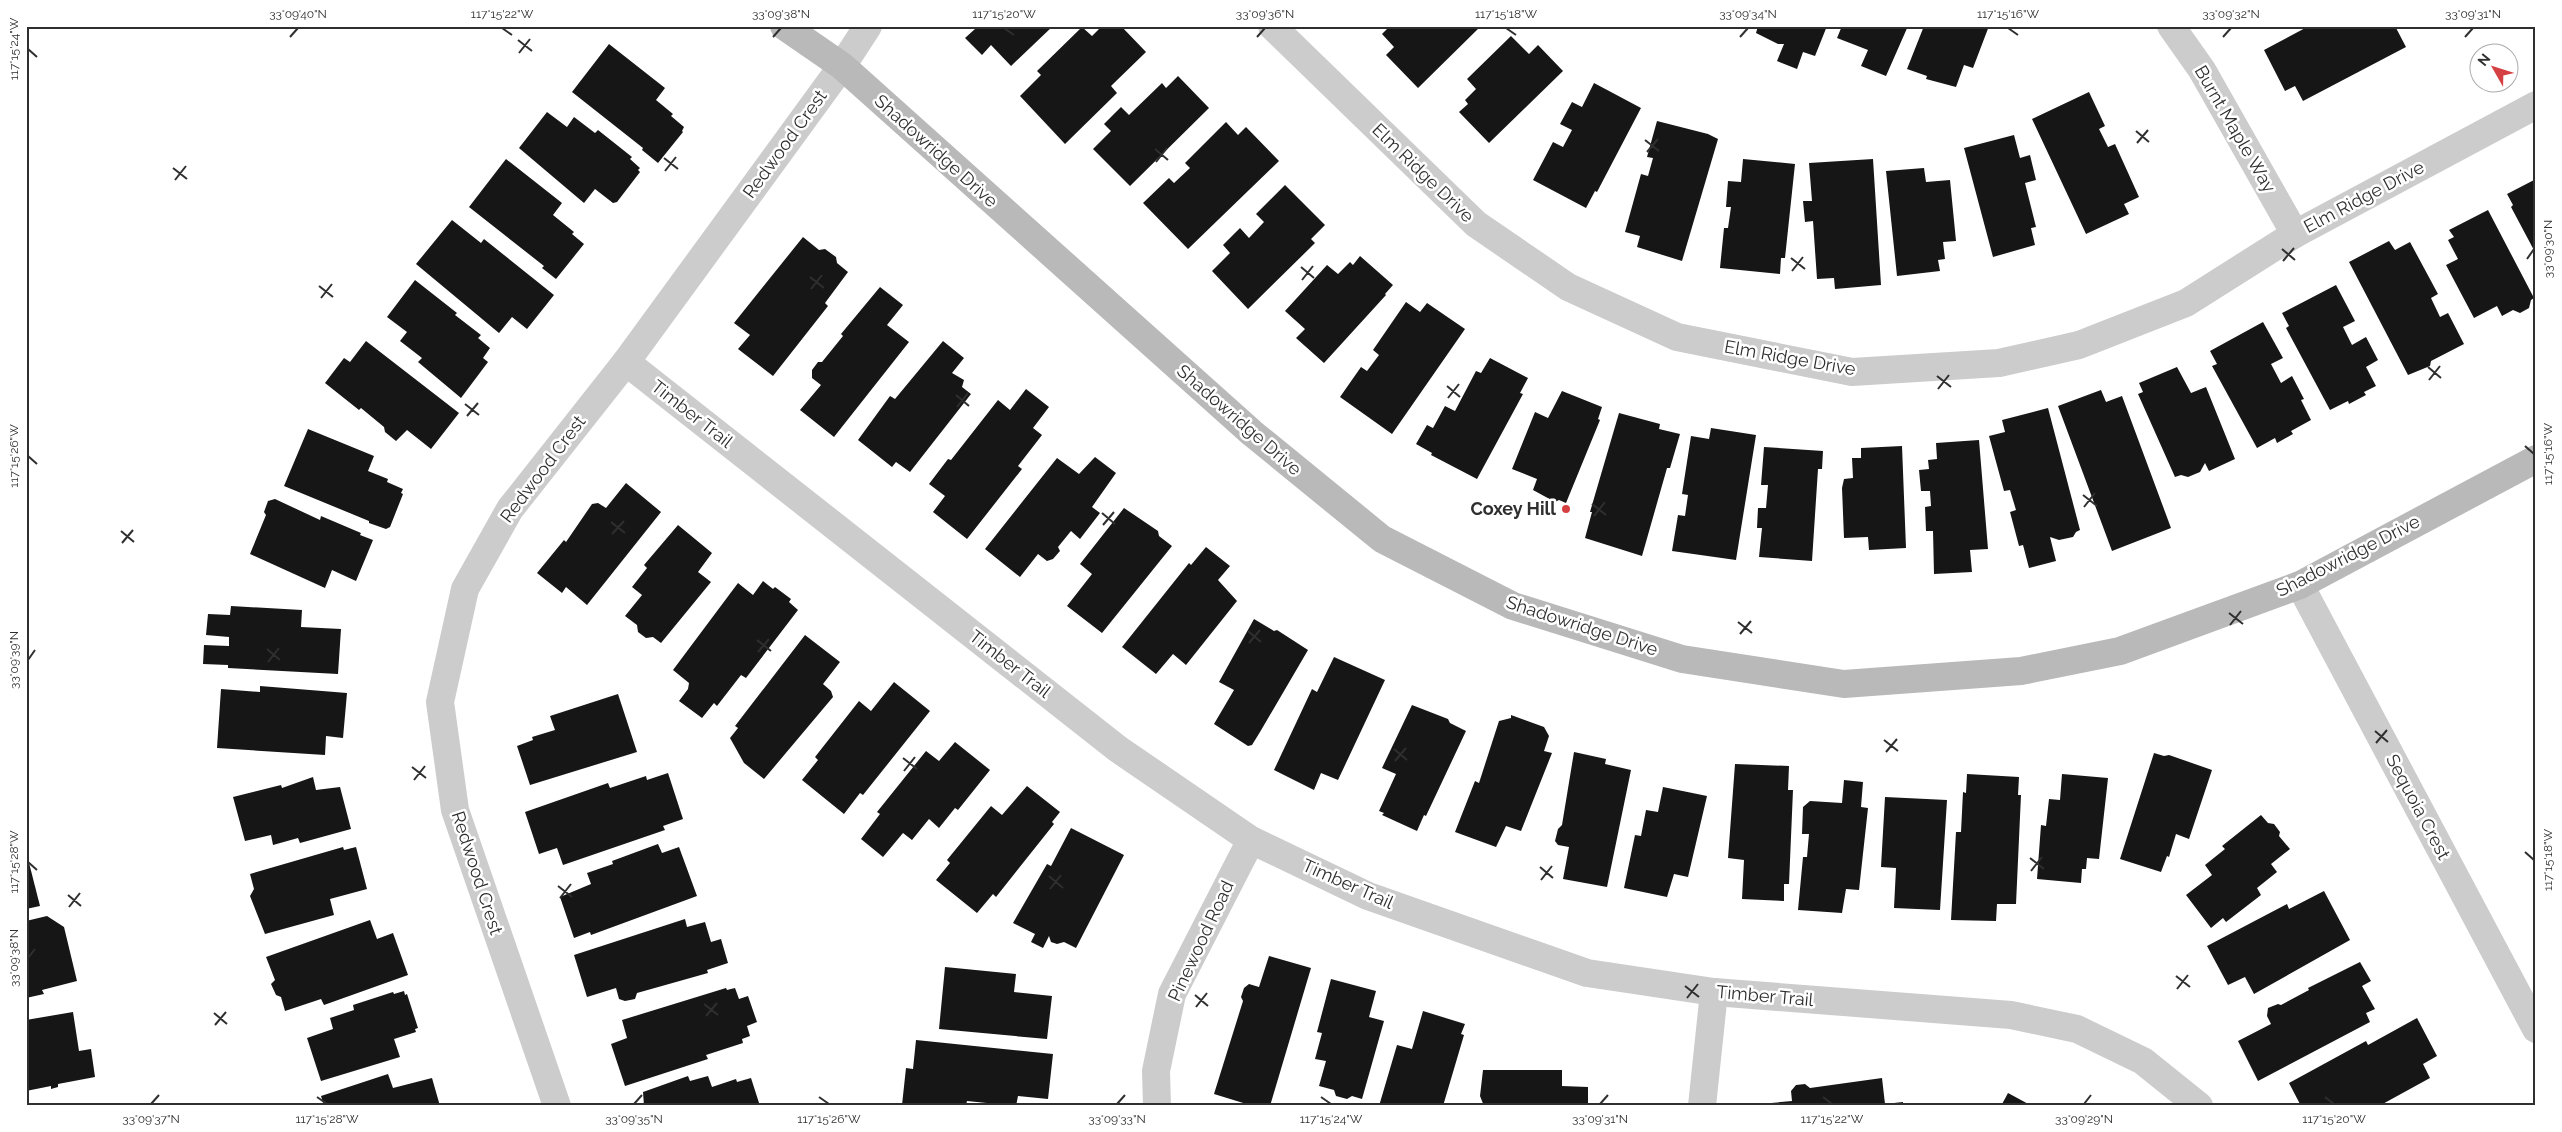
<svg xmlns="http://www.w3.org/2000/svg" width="2562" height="1132" font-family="Raleway,sans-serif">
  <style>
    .building { fill: #161616 }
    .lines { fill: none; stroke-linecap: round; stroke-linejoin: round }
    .street { stroke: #ccc; stroke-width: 28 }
    .secondary { stroke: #b9b9b9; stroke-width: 28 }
    .ticks { fill: none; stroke: #2f2f2f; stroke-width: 2 }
    .poi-dot { fill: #d54142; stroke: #fff; stroke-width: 2 }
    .labels { text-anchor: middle; stroke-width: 5; stroke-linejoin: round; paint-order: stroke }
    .street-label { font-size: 18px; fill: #2f2f2f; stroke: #fff }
    .poi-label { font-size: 18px; font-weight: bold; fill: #2f2f2f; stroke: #fff; text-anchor: end }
    .neatline { fill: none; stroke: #2f2f2f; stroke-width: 2 }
    .ticks-label { font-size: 12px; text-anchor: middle; fill: #2f2f2f }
  </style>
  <rect width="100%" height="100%" fill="#fff"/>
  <g class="building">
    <path d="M 972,26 L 1053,26 L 1011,66 L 991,45 L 982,55 L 965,38 L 975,29 Z"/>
    <path d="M 1102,26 L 1108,29 L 1110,26 L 1121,26 L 1146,52 L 1111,86 L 1117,93 L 1065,144 L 1020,96 L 1041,75 L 1037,71 L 1082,27 L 1092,36 Z"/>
    <path d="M 1390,26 L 1481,26 L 1418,88 L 1386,55 L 1394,47 L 1382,34 Z"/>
    <path d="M 1758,26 L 1827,26 L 1815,56 L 1803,52 L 1797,69 L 1777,61 L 1784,44 L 1778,44 L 1756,33 Z"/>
    <path d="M 1842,26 L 1908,26 L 1886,76 L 1861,66 L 1868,50 L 1837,38 Z"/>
    <path d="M 1924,26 L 1989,26 L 1973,68 L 1964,65 L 1956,87 L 1926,79 L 1927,76 L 1907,69 Z"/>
    <path d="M 2309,26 L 2395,26 L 2406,47 L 2303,101 L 2295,86 L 2285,91 L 2264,50 Z"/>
    <path d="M 1511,36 L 1529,54 L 1538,45 L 1563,71 L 1489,143 L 1459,112 L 1468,104 L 1465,100 L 1476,89 L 1467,79 Z"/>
    <path d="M 609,44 L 665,88 L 656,100 L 673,114 L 671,116 L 684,127 L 682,131 L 683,132 L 658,163 L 642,150 L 643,148 L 572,92 Z"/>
    <path d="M 1178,76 L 1209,108 L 1130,186 L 1093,149 L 1111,131 L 1104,124 L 1121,107 L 1129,115 L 1162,83 L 1166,88 Z"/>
    <path d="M 1594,83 L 1641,108 L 1597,192 L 1595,191 L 1586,208 L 1533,180 L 1553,142 L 1563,147 L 1572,130 L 1560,124 L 1572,102 L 1582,107 Z"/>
    <path d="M 2089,92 L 2105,126 L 2099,129 L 2108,147 L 2115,144 L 2139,197 L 2124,204 L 2129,214 L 2086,234 L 2032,119 Z"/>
    <path d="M 547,112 L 567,127 L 574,117 L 595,133 L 598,130 L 632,157 L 630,159 L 640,168 L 638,170 L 640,172 L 617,202 L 613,203 L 595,189 L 584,203 L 519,148 Z"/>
    <path d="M 1657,121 L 1708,134 L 1718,139 L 1682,261 L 1637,247 L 1640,236 L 1625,232 L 1641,174 L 1648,176 L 1653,158 L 1647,157 Z"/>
    <path d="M 1226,122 L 1238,135 L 1246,127 L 1279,161 L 1188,249 L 1143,203 L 1169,178 L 1174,183 L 1190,168 L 1185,163 Z"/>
    <path d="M 2014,135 L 2020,158 L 2030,155 L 2036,180 L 2025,183 L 2036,227 L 2031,228 L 2035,245 L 1993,257 L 1964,148 Z"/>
    <path d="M 506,159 L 562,203 L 553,215 L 574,232 L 572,234 L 584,244 L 556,279 L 542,268 L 544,266 L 469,207 Z"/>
    <path d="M 1743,159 L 1795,164 L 1785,258 L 1781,258 L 1780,274 L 1720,268 L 1724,228 L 1728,228 L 1731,207 L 1726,207 L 1728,181 L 1741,182 Z"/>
    <path d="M 1873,159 L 1881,285 L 1835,289 L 1834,278 L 1817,279 L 1813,221 L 1805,222 L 1803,201 L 1812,201 L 1809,163 Z"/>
    <path d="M 1924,168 L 1926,182 L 1950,180 L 1956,241 L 1943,242 L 1945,259 L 1938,260 L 1940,271 L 1897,276 L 1886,171 Z"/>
    <path d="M 2536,179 L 2536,254 L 2511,207 L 2513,205 L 2507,194 Z"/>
    <path d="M 1285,185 L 1325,225 L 1311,239 L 1315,243 L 1248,309 L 1212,271 L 1230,253 L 1223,245 L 1240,228 L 1249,238 L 1264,222 L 1256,214 Z"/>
    <path d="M 2488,210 L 2534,298 L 2531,300 L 2529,308 L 2520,313 L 2513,310 L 2502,316 L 2497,306 L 2474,318 L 2446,265 L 2458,259 L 2448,240 L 2454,237 L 2449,230 Z"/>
    <path d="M 452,220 L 481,243 L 484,239 L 554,295 L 527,329 L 512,317 L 499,333 L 416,264 Z"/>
    <path d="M 803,237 L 819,250 L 825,249 L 836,257 L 837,263 L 848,272 L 825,303 L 828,306 L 773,376 L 738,349 L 750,335 L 734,323 Z"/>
    <path d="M 2389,241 L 2395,250 L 2410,242 L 2438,294 L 2431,298 L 2440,317 L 2448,313 L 2464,344 L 2431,361 L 2430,366 L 2408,375 L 2349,262 Z"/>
    <path d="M 1360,256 L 1393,285 L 1385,294 L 1386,295 L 1324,363 L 1296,338 L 1305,329 L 1285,311 L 1327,265 L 1338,274 L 1350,262 L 1353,265 Z"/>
    <path d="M 415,280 L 457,313 L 455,315 L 481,335 L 478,338 L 490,348 L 483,358 L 488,362 L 461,398 L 418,362 L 422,358 L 400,341 L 407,332 L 387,317 Z"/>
    <path d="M 2336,285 L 2355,321 L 2343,327 L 2352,345 L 2366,337 L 2378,360 L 2366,367 L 2376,386 L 2364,392 L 2366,395 L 2349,404 L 2348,401 L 2330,410 L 2286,328 L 2289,326 L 2282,313 Z"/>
    <path d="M 880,287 L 903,305 L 887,325 L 909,342 L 834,437 L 800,410 L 821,385 L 812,378 L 812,370 L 818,362 L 822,362 L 843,336 L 841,334 Z"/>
    <path d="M 1406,302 L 1420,312 L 1427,303 L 1465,329 L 1392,434 L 1340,397 L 1361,367 L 1367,371 L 1379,355 L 1373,350 Z"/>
    <path d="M 2263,322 L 2283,358 L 2271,364 L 2281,383 L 2292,376 L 2304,399 L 2301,400 L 2311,420 L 2291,431 L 2293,434 L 2277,443 L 2275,438 L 2257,448 L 2212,366 L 2217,364 L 2210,351 Z"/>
    <path d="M 366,341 L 459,413 L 431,449 L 407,430 L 396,441 L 385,432 L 384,427 L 361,408 L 359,410 L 325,383 L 344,358 L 350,362 Z"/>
    <path d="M 943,341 L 964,358 L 952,373 L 964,380 L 962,387 L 971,394 L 910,472 L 896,462 L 892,467 L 858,440 L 890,396 L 895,399 Z"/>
    <path d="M 1490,358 L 1528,378 L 1520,393 L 1523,394 L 1477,479 L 1431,455 L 1432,453 L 1416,444 L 1427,425 L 1433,428 L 1445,406 L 1455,411 L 1476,371 L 1481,373 Z"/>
    <path d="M 2177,367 L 2191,393 L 2206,387 L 2235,459 L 2209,471 L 2205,463 L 2200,472 L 2188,477 L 2181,475 L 2175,477 L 2138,394 L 2143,392 L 2139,383 Z"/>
    <path d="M 1026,389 L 1049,407 L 1033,428 L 1042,435 L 1018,466 L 1022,469 L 967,539 L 933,512 L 945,496 L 929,484 L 948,459 L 951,460 L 998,400 L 1010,410 Z"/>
    <path d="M 2101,390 L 2106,402 L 2122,396 L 2171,528 L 2112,551 L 2058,406 Z"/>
    <path d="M 1562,391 L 1602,407 L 1598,419 L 1600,420 L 1566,503 L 1559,500 L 1555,502 L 1533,490 L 1537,479 L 1512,469 L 1535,412 L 1548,418 Z"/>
    <path d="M 2048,408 L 2080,530 L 2076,532 L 2073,537 L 2059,540 L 2050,537 L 2056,561 L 2029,568 L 2023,545 L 2019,546 L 2010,512 L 2016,510 L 2010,490 L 2004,491 L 1989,436 L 2005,432 L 2002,420 Z"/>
    <path d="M 1619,413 L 1660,424 L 1659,429 L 1680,434 L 1670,468 L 1667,468 L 1642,556 L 1585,538 L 1592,512 L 1590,512 Z"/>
    <path d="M 1711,428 L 1756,435 L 1736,560 L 1672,551 L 1678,515 L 1685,516 L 1688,495 L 1682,494 L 1691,436 L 1709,439 Z"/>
    <path d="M 308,429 L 374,456 L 368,471 L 388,479 L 387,482 L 403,489 L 401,493 L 403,494 L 390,527 L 386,529 L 369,523 L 369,521 L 284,486 Z"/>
    <path d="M 1979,440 L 1988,549 L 1970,550 L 1972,572 L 1934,574 L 1933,531 L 1926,531 L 1925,507 L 1931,506 L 1930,491 L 1921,491 L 1919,470 L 1929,469 L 1928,460 L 1937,459 L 1936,443 Z"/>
    <path d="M 1902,446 L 1906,548 L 1869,550 L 1868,537 L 1844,538 L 1842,488 L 1844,479 L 1853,478 L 1852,458 L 1861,458 L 1861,448 Z"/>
    <path d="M 1764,447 L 1823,451 L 1822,469 L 1818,469 L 1812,561 L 1759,557 L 1762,528 L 1757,528 L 1758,508 L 1766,508 L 1768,485 L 1761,485 Z"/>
    <path d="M 1095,457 L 1116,473 L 1092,507 L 1100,513 L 1080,539 L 1071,531 L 1058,547 L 1060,551 L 1053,559 L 1047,561 L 1038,554 L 1020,577 L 985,549 L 1057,458 L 1079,474 Z"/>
    <path d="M 626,483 L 661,512 L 587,605 L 566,587 L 562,593 L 537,573 L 564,540 L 566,542 L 592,504 L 598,503 L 606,508 Z"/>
    <path d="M 275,499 L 320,520 L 321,516 L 361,533 L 360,535 L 373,540 L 356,581 L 332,570 L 325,588 L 250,554 L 266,515 L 264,512 L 268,501 Z"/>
    <path d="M 1124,508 L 1158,531 L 1159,536 L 1172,546 L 1102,633 L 1067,606 L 1092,574 L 1080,564 Z"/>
    <path d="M 678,525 L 712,553 L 698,572 L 711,582 L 661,643 L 653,637 L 646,638 L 638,632 L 637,625 L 625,616 L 642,595 L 632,587 L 647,568 L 644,565 Z"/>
    <path d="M 1206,547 L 1230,566 L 1218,580 L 1237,601 L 1186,665 L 1173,654 L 1156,674 L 1122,647 L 1189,563 L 1191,565 Z"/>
    <path d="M 763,581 L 773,589 L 775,587 L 791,599 L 789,602 L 798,610 L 746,678 L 741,675 L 717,706 L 714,703 L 702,718 L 679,701 L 688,689 L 689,683 L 673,670 L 738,583 L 753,595 Z"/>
    <path d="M 231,606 L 302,610 L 301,627 L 341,629 L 338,674 L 228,668 L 228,665 L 203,664 L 204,645 L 229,646 L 229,637 L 206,635 L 208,614 L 230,615 Z"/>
    <path d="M 1254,619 L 1274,631 L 1277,630 L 1308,650 L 1260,732 L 1252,745 L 1248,746 L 1214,724 L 1234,690 L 1219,682 Z"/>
    <path d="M 805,635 L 840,662 L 823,684 L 831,691 L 833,697 L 764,779 L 744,763 L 730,738 L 738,728 L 735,726 Z"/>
    <path d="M 1334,657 L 1385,680 L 1338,780 L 1321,773 L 1314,790 L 1274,770 L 1312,689 L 1317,692 Z"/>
    <path d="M 894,682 L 930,711 L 863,795 L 860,793 L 844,814 L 802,780 L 818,760 L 815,757 L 859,701 L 871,711 Z"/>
    <path d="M 260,686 L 347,693 L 343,738 L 326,736 L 325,755 L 217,748 L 221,689 L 260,692 Z"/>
    <path d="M 618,694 L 637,752 L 530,785 L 517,746 L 533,740 L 532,737 L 555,730 L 550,716 Z"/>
    <path d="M 1412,705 L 1448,719 L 1450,723 L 1466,731 L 1426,816 L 1424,815 L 1417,831 L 1382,815 L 1384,813 L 1379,811 L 1396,774 L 1382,768 Z"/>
    <path d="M 1511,715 L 1544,727 L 1549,736 L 1544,751 L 1552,753 L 1521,831 L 1506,826 L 1496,847 L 1455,832 L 1475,781 L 1479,783 L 1499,721 L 1511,718 Z"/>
    <path d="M 955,742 L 990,770 L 958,810 L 955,808 L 939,828 L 929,819 L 912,840 L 903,833 L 883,857 L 861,839 L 880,814 L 877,812 L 926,751 L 939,761 Z"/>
    <path d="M 1574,752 L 1606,759 L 1605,764 L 1631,770 L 1607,887 L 1563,879 L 1569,847 L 1558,845 L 1555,841 L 1558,829 L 1562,825 Z"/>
    <path d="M 2154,753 L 2164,756 L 2169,755 L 2212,770 L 2189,839 L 2176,834 L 2169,857 L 2167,856 L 2161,872 L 2120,859 Z"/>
    <path d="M 1735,764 L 1789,766 L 1788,790 L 1793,790 L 1789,884 L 1784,884 L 1784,901 L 1742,899 L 1744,860 L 1728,858 Z"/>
    <path d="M 668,773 L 683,819 L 663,826 L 665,830 L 563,865 L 557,848 L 539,854 L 525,812 L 608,783 L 610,788 L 646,776 L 647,780 Z"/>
    <path d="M 1967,774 L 2019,777 L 2018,795 L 2021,795 L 2016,904 L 1997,904 L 1996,921 L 1951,920 L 1956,832 L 1961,832 L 1963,792 L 1966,793 Z"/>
    <path d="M 2062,774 L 2108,778 L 2099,859 L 2087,858 L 2086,869 L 2082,869 L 2081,883 L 2037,879 L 2041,825 L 2046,826 L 2049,799 L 2060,800 Z"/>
    <path d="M 313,777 L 316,790 L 340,787 L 351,829 L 300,843 L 298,838 L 273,845 L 271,835 L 245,841 L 233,797 L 281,785 L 282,788 Z"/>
    <path d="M 1844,780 L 1863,782 L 1861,807 L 1868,808 L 1859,890 L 1846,889 L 1842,913 L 1798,910 L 1803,857 L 1807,857 L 1809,834 L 1802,834 L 1803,807 L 1810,801 L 1842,803 Z"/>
    <path d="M 1027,786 L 1060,812 L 1052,822 L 1054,824 L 996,897 L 993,894 L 977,913 L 936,880 L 950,863 L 947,860 L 991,806 L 1002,815 Z"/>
    <path d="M 1663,787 L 1707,796 L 1688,877 L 1674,874 L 1667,897 L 1624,888 L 1635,835 L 1641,836 L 1646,810 L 1658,812 Z"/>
    <path d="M 1885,797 L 1947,800 L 1940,910 L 1894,908 L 1896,868 L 1881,867 Z"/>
    <path d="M 2261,815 L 2268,823 L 2274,824 L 2280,832 L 2279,836 L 2290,849 L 2271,864 L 2277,872 L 2257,888 L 2261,895 L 2226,922 L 2223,918 L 2211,928 L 2186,895 L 2212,875 L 2205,865 L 2225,849 L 2222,846 Z"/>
    <path d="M 1071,828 L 1124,855 L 1076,948 L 1064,942 L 1057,944 L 1051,942 L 1049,936 L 1043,948 L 1031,942 L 1035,934 L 1013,923 L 1047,864 L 1051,866 Z"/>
    <path d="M 658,844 L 662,853 L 679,847 L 697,896 L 591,935 L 590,932 L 574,938 L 560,897 L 591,884 L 587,873 L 613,864 L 612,861 Z"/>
    <path d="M 343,847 L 344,850 L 356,847 L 367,889 L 330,899 L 334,915 L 265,934 L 250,896 L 254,889 L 250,874 Z"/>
    <path d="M 26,851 L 40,906 L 26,909 Z"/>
    <path d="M 2324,891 L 2350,940 L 2254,994 L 2245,977 L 2228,985 L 2207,946 L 2287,904 L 2289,909 Z"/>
    <path d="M 47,916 L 64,927 L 77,981 L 42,990 L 44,994 L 26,998 L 26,921 Z"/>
    <path d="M 685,919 L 687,927 L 705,922 L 711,942 L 721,939 L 728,963 L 707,970 L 708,973 L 637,993 L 635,999 L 625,1001 L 619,999 L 616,988 L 587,997 L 574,955 Z"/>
    <path d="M 370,920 L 377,939 L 393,933 L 408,975 L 324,1005 L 321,999 L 285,1011 L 281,997 L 276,995 L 271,984 L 275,980 L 266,957 Z"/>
    <path d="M 1269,956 L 1311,968 L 1270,1106 L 1253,1106 L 1214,1094 L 1243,1001 L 1241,997 L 1244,988 L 1249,984 L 1259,987 Z"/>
    <path d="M 2360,962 L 2371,981 L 2362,986 L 2375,1009 L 2366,1013 L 2370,1022 L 2258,1081 L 2238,1041 L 2271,1024 L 2267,1016 L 2268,1008 L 2278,1004 L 2281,1005 L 2309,990 L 2308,988 Z"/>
    <path d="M 945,967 L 1016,974 L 1014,992 L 1052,996 L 1047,1039 L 939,1029 Z"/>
    <path d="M 1331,979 L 1376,991 L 1369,1017 L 1384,1021 L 1362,1099 L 1352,1096 L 1347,1099 L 1336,1096 L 1334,1090 L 1319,1086 L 1326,1061 L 1315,1059 L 1322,1033 L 1317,1032 Z"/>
    <path d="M 726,988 L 727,990 L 735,988 L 739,999 L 748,996 L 757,1022 L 747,1026 L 750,1036 L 742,1039 L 743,1043 L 706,1055 L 708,1059 L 625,1086 L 611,1044 L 627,1038 L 622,1020 Z"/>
    <path d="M 404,991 L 405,995 L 407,994 L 418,1028 L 415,1029 L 416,1032 L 394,1039 L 400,1057 L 321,1081 L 307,1038 L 333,1029 L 330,1018 L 354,1010 L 353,1005 L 393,992 L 394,994 Z"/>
    <path d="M 1423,1011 L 1465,1024 L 1461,1034 L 1464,1035 L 1443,1106 L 1379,1106 L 1397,1045 L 1412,1049 Z"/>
    <path d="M 73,1012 L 79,1051 L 91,1049 L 95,1077 L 58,1084 L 58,1087 L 51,1089 L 51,1086 L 26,1091 L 26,1020 Z"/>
    <path d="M 2417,1018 L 2437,1056 L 2423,1064 L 2430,1078 L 2379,1106 L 2301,1106 L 2289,1083 L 2366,1041 L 2368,1045 Z"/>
    <path d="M 916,1040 L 1053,1054 L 1048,1099 L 1018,1096 L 1016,1106 L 967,1101 L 966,1105 L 946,1103 L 946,1106 L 902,1105 L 906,1068 L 913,1069 Z"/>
    <path d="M 1483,1070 L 1562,1070 L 1562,1086 L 1588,1087 L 1588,1106 L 1484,1106 L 1480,1096 Z"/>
    <path d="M 388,1074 L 393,1088 L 432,1078 L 440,1106 L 324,1106 L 321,1096 Z"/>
    <path d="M 688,1076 L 690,1081 L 708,1076 L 712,1087 L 736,1079 L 737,1082 L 751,1078 L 760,1106 L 644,1106 L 643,1092 Z"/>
    <path d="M 1882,1078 L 1885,1104 L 1903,1102 L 1903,1106 L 1760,1106 L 1760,1104 L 1792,1101 L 1791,1091 L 1796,1085 L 1805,1084 L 1810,1088 Z"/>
    <path d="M 2008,1093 L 2032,1106 L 2001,1106 Z"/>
  </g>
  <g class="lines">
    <g class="street">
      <path d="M 1272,26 L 1476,224 L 1568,287 L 1677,337 L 1852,372 L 1999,363 L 2079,345 L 2186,303 L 2295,234 L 2536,105"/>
      <path d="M 2171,26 L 2202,70 L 2295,234"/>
      <path d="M 626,362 L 1118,749 L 1251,840 L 1368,896 L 1587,973 L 1714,992 L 2011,1015 L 2077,1029 L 2143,1061 L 2199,1106"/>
      <path d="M 2300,585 L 2536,1029"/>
      <path d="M 557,1106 L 455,810 L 440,702 L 465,589 L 510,509 L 626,362 L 842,66 L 868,26"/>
      <path d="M 1157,1106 L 1156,1071 L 1172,994 L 1251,840"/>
      <path d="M 1702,1106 L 1714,992"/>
    </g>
    <path class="secondary" d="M 784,26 L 842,66 L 1252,433 L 1382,539 L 1513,606 L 1682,659 L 1844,684 L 2021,671 L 2120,651 L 2300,585 L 2536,459"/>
  </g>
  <path class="ticks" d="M 502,28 L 512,35M 1004,28 L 1014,35M 1506,28 L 1516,35M 2008,28 L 2018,35M 290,37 L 298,28M 773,37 L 781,28M 1257,37 L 1265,28M 1740,37 L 1748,28M 2223,37 L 2231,28M 2465,37 L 2473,28M 518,40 L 532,51M 28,49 L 37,57M 519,53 L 530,39M 2136,131 L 2149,142M 1645,140 L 1659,151M 2137,143 L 2148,130M 1155,149 L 1168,160M 1647,152 L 1658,139M 664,158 L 678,169M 1156,162 L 1167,148M 173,168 L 187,179M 665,171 L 676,157M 175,180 L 186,166M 2282,249 L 2295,260M 1791,258 L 1805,269M 2527,259 L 2534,249M 2283,261 L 2294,248M 1301,267 L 1314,278M 1792,271 L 1803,257M 810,277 L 824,288M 1302,280 L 1313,266M 319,286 L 333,297M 811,289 L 822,275M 321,298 L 332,284M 2428,367 L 2441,378M 1937,376 L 1951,387M 2429,380 L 2440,366M 1447,386 L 1460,397M 1938,389 L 1949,375M 956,395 L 969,406M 1448,398 L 1459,384M 465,404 L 479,415M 957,407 L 968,393M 467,416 L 478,403M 2525,446 L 2534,454M 28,456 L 37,464M 2083,495 L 2097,506M 1592,504 L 1606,515M 2084,507 L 2095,493M 1102,513 L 1115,524M 1594,516 L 1605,502M 611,522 L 625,533M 1103,525 L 1114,512M 121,531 L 134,542M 612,534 L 624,521M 122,543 L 133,530M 2229,613 L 2243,624M 1738,622 L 1752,633M 2230,625 L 2241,611M 1248,631 L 1261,642M 1740,634 L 1751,621M 757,640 L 771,651M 1249,643 L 1260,630M 267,649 L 280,660M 758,652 L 769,639M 28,660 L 35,650M 268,662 L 279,648M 2375,731 L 2388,742M 1884,740 L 1898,751M 2376,743 L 2387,730M 1394,749 L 1407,760M 1886,752 L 1897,739M 903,758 L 917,769M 1395,761 L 1406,748M 412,767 L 426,778M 904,771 L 915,757M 414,780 L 425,766M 2525,852 L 2534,860M 2030,858 L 2044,869M 28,862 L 37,870M 1540,867 L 1553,878M 2031,871 L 2042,857M 1049,876 L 1063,888M 1541,880 L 1552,866M 558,886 L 572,897M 1050,889 L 1061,875M 68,895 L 81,906M 560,898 L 571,884M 69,907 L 80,893M 28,958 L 35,949M 2176,976 L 2190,987M 1685,986 L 1699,997M 2177,989 L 2188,975M 1195,995 L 1208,1006M 1687,998 L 1698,984M 704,1004 L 718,1015M 1196,1007 L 1207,993M 214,1013 L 227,1024M 706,1016 L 717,1003M 215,1025 L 226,1012M 317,1097 L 327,1104M 819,1097 L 829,1104M 1321,1097 L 1331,1104M 1823,1097 L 1832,1104M 2325,1097 L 2334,1104M 151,1104 L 159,1095M 634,1104 L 642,1095M 1117,1104 L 1125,1095M 1600,1104 L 1608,1095M 2084,1104 L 2091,1095"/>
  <circle class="poi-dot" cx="1566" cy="509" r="5"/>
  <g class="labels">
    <g class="street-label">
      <text transform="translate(2235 129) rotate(60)" y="6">Burnt Maple Way</text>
      <text transform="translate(785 144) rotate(-54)" y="6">Redwood Crest</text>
      <text transform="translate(936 151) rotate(42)" y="6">Shadowridge Drive</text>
      <text transform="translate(1423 173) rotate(44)" y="6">Elm Ridge Drive</text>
      <text transform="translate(2364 197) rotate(-28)" y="6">Elm Ridge Drive</text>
      <text transform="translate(1790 358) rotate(10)" y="6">Elm Ridge Drive</text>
      <text transform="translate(692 414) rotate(38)" y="6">Timber Trail</text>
      <text transform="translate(1239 420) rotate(41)" y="6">Shadowridge Drive</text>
      <text transform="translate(543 469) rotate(-53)" y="6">Redwood Crest</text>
      <text transform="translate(2348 556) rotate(-27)" y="6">Shadowridge Drive</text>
      <text transform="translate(1582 626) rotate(18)" y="6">Shadowridge Drive</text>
      <text transform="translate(1010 664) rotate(38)" y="6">Timber Trail</text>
      <text transform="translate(2418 807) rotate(62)" y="6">Sequoia Crest</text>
      <text transform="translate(477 873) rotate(72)" y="6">Redwood Crest</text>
      <text transform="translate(1348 884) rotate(24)" y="6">Timber Trail</text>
      <text transform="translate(1201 941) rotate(-65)" y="6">Pinewood Road</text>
      <text transform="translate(1765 996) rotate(5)" y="6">Timber Trail</text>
    </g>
    <g class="poi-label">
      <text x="1556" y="515">Coxey Hill</text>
    </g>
  </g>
  <rect width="2562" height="1132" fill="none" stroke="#ffffff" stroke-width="55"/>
  <g transform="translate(2494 68) rotate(309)"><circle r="24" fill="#ffffff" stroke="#acacac"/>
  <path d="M0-4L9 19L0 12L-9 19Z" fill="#d54142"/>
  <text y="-8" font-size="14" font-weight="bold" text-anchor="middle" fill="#2f2f2f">N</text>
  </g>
  <rect x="28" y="28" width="2506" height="1076" class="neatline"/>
  <g class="ticks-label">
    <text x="298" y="18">33°09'40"N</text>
    <text x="502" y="18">117°15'22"W</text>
    <text x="781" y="18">33°09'38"N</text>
    <text x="1004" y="18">117°15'20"W</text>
    <text x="1265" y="18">33°09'36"N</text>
    <text x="1506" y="18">117°15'18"W</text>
    <text x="1748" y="18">33°09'34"N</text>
    <text x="2008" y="18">117°15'16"W</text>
    <text x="2231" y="18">33°09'32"N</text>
    <text x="2473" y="18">33°09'31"N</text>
    <text transform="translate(14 49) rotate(-90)" y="4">117°15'24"W</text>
    <text transform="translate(2548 249) rotate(-90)" y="4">33°09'30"N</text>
    <text transform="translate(2548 454) rotate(-90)" y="4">117°15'16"W</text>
    <text transform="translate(14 456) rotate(-90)" y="4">117°15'26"W</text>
    <text transform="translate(14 660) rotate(-90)" y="4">33°09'39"N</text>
    <text transform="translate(2548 860) rotate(-90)" y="4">117°15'18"W</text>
    <text transform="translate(14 862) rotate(-90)" y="4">117°15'28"W</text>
    <text transform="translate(14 958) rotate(-90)" y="4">33°09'38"N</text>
    <text x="151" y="1123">33°09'37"N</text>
    <text x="327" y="1123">117°15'28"W</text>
    <text x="634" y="1123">33°09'35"N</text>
    <text x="829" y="1123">117°15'26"W</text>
    <text x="1117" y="1123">33°09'33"N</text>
    <text x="1331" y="1123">117°15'24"W</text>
    <text x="1600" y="1123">33°09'31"N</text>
    <text x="1832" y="1123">117°15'22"W</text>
    <text x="2084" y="1123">33°09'29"N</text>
    <text x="2334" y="1123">117°15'20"W</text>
  </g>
</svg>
